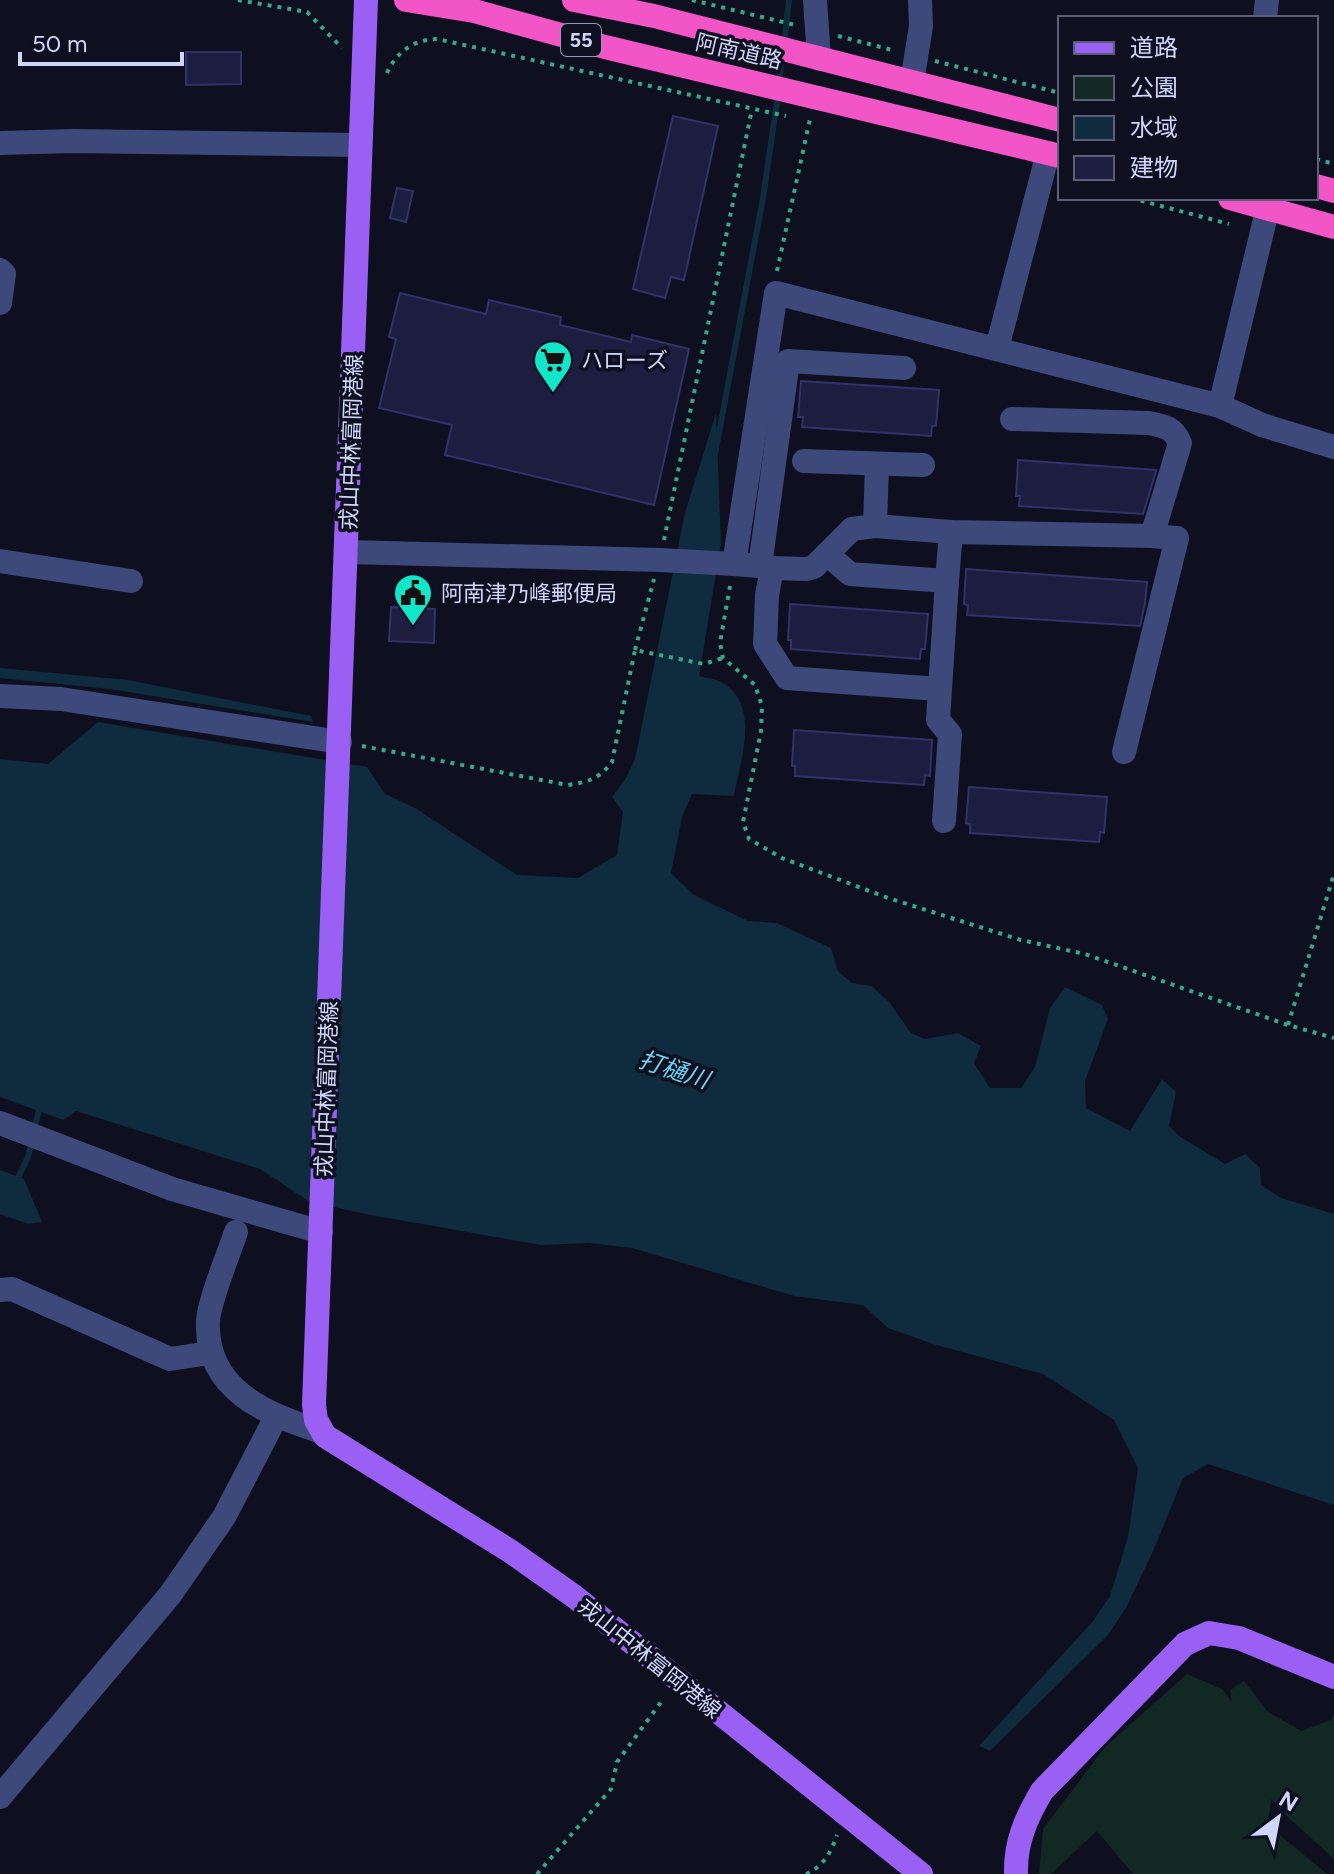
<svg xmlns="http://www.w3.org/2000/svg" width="1334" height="1874" font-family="Figtree,'Noto Sans JP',sans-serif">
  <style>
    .green { fill: #122923 }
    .water { fill: #0f2b3e }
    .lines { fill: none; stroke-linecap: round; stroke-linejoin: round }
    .stream { stroke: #0f2b3e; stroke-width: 6 }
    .building { fill: #1c1d3f; stroke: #303269; stroke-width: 2 }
    .path { stroke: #37a987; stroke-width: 4; stroke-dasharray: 4 6; stroke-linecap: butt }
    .minor { stroke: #3d497b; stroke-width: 24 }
    .major { stroke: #9960f3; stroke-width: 24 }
    .highway { stroke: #f255c5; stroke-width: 24 }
    .labels { text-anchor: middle; stroke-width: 7; stroke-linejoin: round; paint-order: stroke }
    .shield { fill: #0e0f1f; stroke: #969ab9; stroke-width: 2 }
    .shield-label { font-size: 20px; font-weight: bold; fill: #d0d5fb }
    .street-label { font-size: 22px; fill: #d0d5fb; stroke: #0e0f1f }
    .poi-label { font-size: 22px; fill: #d0d5fb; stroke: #0e0f1f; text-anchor: start }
    .water-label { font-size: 24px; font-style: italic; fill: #66d3f3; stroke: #0e0f1f }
  </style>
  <rect width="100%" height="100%" fill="#0e0f1f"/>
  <path class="green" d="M 1187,1674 L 1222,1689 L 1232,1702 L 1230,1690 L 1244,1681 L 1267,1711 L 1301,1731 L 1331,1720 L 1334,1715 L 1334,1859 L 1280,1810 L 1271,1799 L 1268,1825 L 1327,1874 L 1133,1874 L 1097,1831 L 1051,1874 L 1039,1874 L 1043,1829 L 1105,1747 Z"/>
  <g class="water">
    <path d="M 716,413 L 721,543 L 699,676 C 706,678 717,679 723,683 C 761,706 740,762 734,796 L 692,794 L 682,817 L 671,873 L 694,895 L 748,921 L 777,923 L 831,948 L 838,971 L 852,983 L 872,986 L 890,1003 L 911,1033 L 925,1039 L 958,1033 L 981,1046 L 974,1063 L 990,1088 L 1021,1088 L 1035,1067 L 1050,1008 L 1065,987 L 1102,1005 L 1108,1019 L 1085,1081 L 1086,1108 L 1130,1131 L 1162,1079 L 1176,1092 L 1169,1126 L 1179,1136 L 1225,1164 L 1245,1154 L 1260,1168 L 1261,1185 L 1281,1198 L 1334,1214 L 1334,1505 L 1208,1464 L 1183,1478 L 1154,1549 L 1126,1608 L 1108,1635 L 990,1751 L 979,1746 L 1093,1621 L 1110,1596 L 1128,1537 L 1138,1468 L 1114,1420 L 1043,1374 L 933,1344 L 888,1328 L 863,1305 L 794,1296 L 632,1248 L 588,1243 L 541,1245 L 365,1214 L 308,1201 L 260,1169 L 76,1111 L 63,1120 L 0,1097 L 0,759 L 48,764 L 98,722 L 367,767 L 385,794 L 415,808 L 517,875 L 578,878 L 617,855 L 623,812 L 612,797 L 626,778 L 635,759 L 685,513 Z"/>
    <path d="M 0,668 L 128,680 L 311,716 L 313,722 L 110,689 L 0,678 Z"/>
    <path d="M 0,1170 L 24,1179 L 42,1222 L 28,1224 L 0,1214 Z"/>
  </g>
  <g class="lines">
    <g class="stream">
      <path d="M 784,44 L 789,0"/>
      <path d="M 779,84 L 782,55"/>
      <path d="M 715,454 L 763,198 L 778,95"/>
      <path d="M 34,1130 L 40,1106"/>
      <path d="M 16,1182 L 28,1157 L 32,1141"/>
    </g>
  </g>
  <g class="building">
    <path d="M 186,52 L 241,52 L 241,84 L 186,85 Z"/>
    <path d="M 673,116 L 718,126 L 684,280 L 671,277 L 665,298 L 633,289 Z"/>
    <path d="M 397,188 L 413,191 L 406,222 L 390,218 Z"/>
    <path d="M 400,293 L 486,314 L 489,300 L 561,317 L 560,325 L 631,342 L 632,335 L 689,349 L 654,505 L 445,455 L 452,425 L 379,408 L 396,339 L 389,337 Z"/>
    <path d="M 801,381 L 939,390 L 936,426 L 932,426 L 931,436 L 802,427 L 803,417 L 798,417 Z"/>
    <path d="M 1018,460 L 1156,470 L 1156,471 L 1143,514 L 1019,506 L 1020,496 L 1016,496 Z"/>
    <path d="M 966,569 L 1147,582 L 1145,603 L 1140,626 L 967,615 L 968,605 L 964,604 Z"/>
    <path d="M 790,604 L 928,614 L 925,649 L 921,649 L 920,659 L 791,649 L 791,640 L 788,640 Z"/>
    <path d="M 391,607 L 435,609 L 434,643 L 389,641 Z"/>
    <path d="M 794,730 L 932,740 L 930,776 L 925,775 L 924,785 L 795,776 L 795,766 L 792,766 Z"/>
    <path d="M 969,787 L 1107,797 L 1104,833 L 1100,832 L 1099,842 L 970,833 L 970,824 L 966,823 Z"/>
  </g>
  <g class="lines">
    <g class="path">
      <path d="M 238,0 L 307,12 L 342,48"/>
      <path d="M 692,0 L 795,25"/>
      <path d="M 838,36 L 896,51"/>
      <path d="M 935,61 L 1060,93"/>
      <path d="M 387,73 C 396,52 415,39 437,39 L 786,116"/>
      <path d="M 1316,159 L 1334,164"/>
      <path d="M 1131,198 L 1229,224"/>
      <path d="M 777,271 L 810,119"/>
      <path d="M 664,540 L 752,109"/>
      <path d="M 730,586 L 720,643 L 723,658 L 755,685 L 762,706 L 761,731 L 743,822 L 749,839 L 782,858 L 888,898 L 1021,940 L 1085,954 L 1288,1025 L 1334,1038"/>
      <path d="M 635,650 L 654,579"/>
      <path d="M 362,746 L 568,785 C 588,782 599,779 612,762 L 635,650 L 704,664 L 723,658"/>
      <path d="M 1288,1025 L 1334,874"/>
      <path d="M 537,1874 L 611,1789 L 617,1762 L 664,1698"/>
      <path d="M 806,1874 C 824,1866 831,1852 837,1835"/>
    </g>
    <g class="minor">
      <path d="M 815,0 L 819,59"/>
      <path d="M 1265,18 L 1267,0"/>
      <path d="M 912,82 L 921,26 L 920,0"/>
      <path d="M 0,143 L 72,141 L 360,145"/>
      <path d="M 0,270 L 4,274 L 0,303"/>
      <path d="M 997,348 L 1048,153"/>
      <path d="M 1220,406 L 1268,207 L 1264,198"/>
      <path d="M 804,461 L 923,465"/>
      <path d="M 875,526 L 951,532 L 1152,536 L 1180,443 C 1173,427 1164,426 1149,423 L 1012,419"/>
      <path d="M 347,552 L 660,560 L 734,564 L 776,293 L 1220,406 L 1262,425 L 1334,447"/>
      <path d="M 827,554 L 850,574 L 947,581 L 951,532"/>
      <path d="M 0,561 L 131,581"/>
      <path d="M 734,564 L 760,566 L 788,361 L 904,368"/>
      <path d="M 760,566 L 772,568 L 767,595 L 765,644 L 787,678 L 939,689"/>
      <path d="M 772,568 L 807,569 L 814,567 L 852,529 L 875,526 L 877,464"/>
      <path d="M 0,696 L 61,699 L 340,742"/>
      <path d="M 1124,752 L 1177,538 L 1152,536"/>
      <path d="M 944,821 L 950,734 L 938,720 L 947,581"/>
      <path d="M 0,1123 L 172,1189 L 321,1232"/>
      <path d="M 236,1232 C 229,1253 209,1301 208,1321 C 205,1390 266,1414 322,1432"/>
      <path d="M 0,1290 L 12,1289 L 170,1359 L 210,1353"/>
      <path d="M 0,1797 L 170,1595 L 224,1517 L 276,1417"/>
    </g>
    <g class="major">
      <path d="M 366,0 L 314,1405 L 316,1420 L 325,1436 L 510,1551 L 575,1597 L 921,1874"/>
      <path d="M 1016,1874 C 1015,1843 1026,1818 1042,1791 L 1185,1644 L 1209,1633 L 1239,1638 L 1334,1677"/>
    </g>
    <g class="highway">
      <path d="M 406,0 L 474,11 L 605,47 L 1060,156"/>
      <path d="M 574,0 L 654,16 L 1060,120"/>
      <path d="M 1316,186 L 1334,191"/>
      <path d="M 1230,198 L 1334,227"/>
    </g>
  </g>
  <defs>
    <symbol id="supermarket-pin" viewBox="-11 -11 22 30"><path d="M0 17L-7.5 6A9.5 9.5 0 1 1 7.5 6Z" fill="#12e6c9" stroke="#0e0f1f"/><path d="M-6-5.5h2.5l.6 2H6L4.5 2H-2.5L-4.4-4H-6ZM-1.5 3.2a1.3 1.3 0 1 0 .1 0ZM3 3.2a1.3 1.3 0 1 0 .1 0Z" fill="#111"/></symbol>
    <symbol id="civic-pin" viewBox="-11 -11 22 30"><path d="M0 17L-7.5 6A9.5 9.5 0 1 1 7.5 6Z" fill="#12e6c9" stroke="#0e0f1f"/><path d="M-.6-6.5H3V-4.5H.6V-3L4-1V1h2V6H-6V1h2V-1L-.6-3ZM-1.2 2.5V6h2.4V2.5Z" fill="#111"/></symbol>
  </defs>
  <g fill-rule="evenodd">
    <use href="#supermarket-pin" x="531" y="338" width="44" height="60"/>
    <use href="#civic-pin" x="391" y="571" width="44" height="60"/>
  </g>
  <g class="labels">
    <rect class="shield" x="561" y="24" width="40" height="32" rx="6"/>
    <g class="shield-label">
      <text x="581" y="47">55</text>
    </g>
    <g class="street-label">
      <text transform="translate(739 51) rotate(13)" y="8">阿南道路</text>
      <text transform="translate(351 442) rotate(-88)" y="8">戎山中林富岡港線</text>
      <text transform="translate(326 1089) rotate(-88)" y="8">戎山中林富岡港線</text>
      <text transform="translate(650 1658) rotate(39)" y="8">戎山中林富岡港線</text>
    </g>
    <g class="poi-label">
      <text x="581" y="368">ハローズ</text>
      <text x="441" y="601">阿南津乃峰郵便局</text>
    </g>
    <g class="water-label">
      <text transform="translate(674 1070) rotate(18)" y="8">打樋川</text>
    </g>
  </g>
  <rect x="1058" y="16" width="260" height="184" fill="#0e0f1f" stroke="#5c5e77" stroke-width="2"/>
  <rect x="1074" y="42" width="40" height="12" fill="#9960f3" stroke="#5c5e77" stroke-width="2"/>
  <text x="1130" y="56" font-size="24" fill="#d0d5fb">道路</text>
  <rect x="1074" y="76" width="40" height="24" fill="#122923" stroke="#5c5e77" stroke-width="2"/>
  <text x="1130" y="96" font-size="24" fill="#d0d5fb">公園</text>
  <rect x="1074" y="116" width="40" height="24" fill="#0f2b3e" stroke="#5c5e77" stroke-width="2"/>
  <text x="1130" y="136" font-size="24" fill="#d0d5fb">水域</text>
  <rect x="1074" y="156" width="40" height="24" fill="#1c1d3f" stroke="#5c5e77" stroke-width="2"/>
  <text x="1130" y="176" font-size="24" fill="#d0d5fb">建物</text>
  <g transform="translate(1278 1818) rotate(32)" stroke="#0e0f1f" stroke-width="6" paint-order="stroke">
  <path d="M0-6L14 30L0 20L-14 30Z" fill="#d0d5fb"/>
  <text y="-12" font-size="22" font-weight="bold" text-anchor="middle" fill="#d0d5fb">N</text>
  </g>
  <path d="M20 52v12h162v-12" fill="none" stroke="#d0d5fb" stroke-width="4"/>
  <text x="32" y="52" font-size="24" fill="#d0d5fb" stroke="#0e0f1f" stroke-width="6" paint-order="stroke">50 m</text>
</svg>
